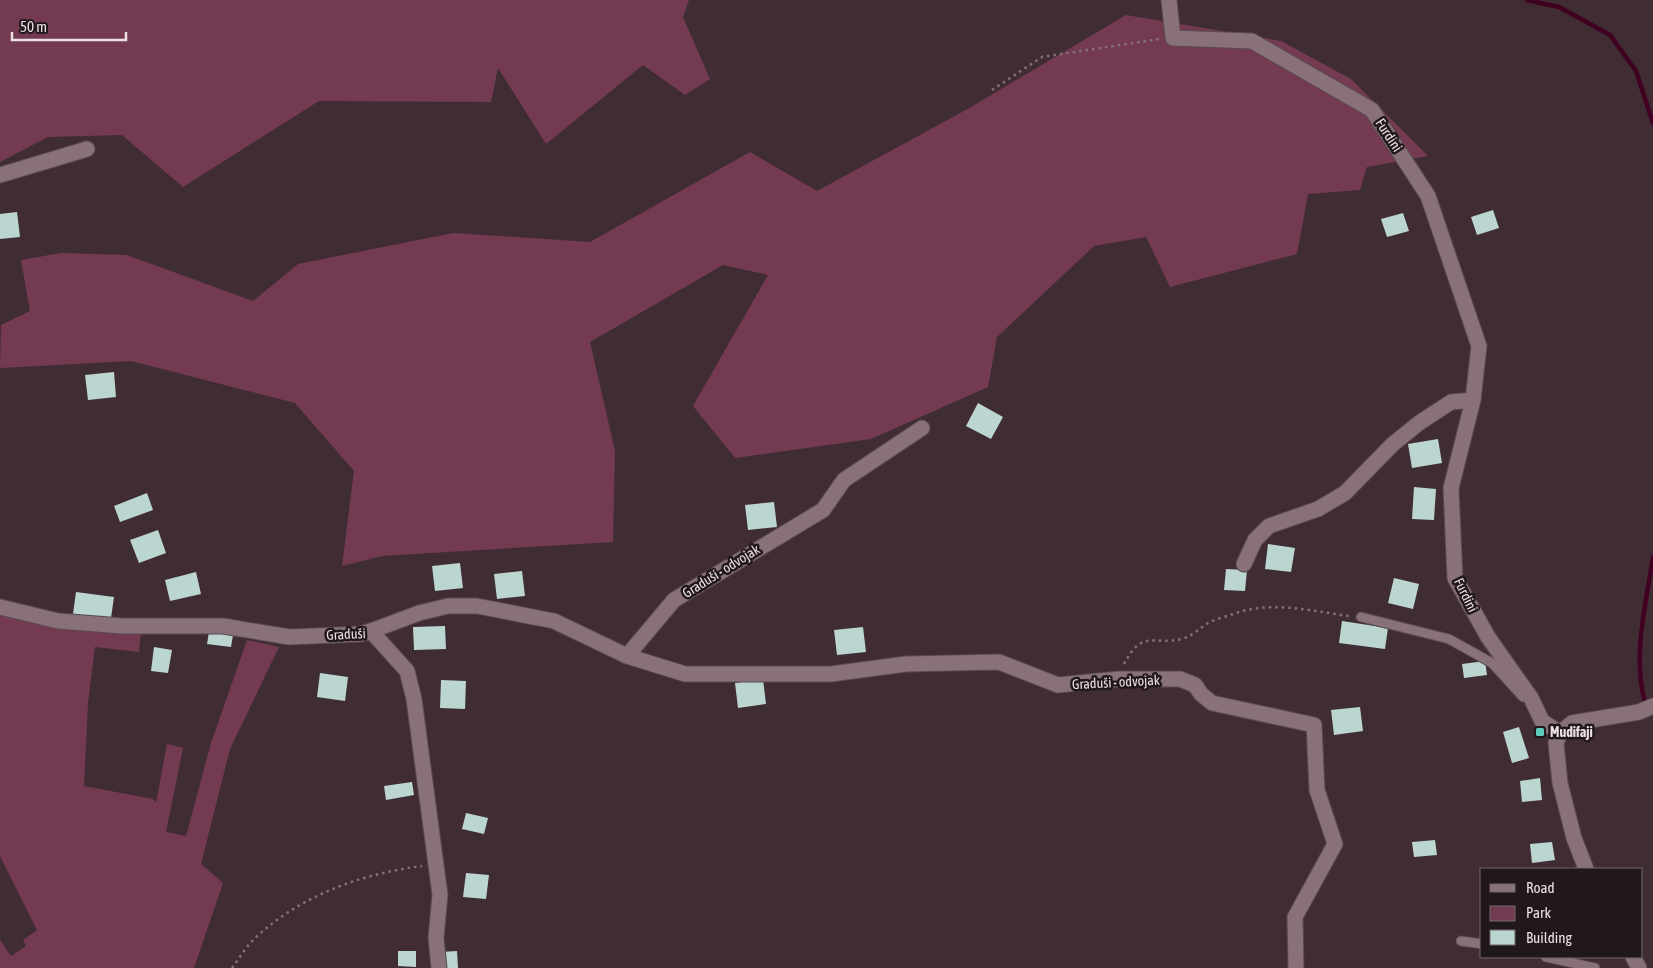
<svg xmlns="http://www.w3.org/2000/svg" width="1653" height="968" font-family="'Asap Condensed',sans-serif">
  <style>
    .green { fill: #743a52 }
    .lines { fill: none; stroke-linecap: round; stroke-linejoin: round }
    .stream { stroke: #400021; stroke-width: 4.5 }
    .building { fill: #bbd6d0 }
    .lane-casing { stroke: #5a4a50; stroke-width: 11 }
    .street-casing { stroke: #5a4a50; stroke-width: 17 }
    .path { stroke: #837278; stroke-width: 2.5; stroke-dasharray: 2.5 4; stroke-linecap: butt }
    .lane { stroke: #887179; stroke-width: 9 }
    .street { stroke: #887179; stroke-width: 15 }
    .poi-dot { fill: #5cceba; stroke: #21181b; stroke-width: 2 }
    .labels { text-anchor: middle; stroke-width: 5; stroke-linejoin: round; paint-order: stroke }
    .street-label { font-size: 14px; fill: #ede0e4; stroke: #21181b }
    .poi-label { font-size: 14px; font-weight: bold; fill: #ede0e4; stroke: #21181b; text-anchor: start }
  </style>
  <rect width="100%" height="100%" fill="#402d34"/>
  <g class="green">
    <path d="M 0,0 L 689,0 L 683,17 L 710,79 L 685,95 L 643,65 L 546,144 L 498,68 L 491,102 L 319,101 L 183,187 L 122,135 L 48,137 L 0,162 Z"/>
    <path d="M 1126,15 L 1281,41 L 1351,79 L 1428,156 L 1367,167 L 1360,190 L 1308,194 L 1297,254 L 1170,287 L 1146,237 L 1094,246 L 997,337 L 988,387 L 871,439 L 735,458 L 693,406 L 768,275 L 723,265 L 590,342 L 615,451 L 613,542 L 382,556 L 342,566 L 354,471 L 295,403 L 131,361 L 0,368 L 1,325 L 30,311 L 21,260 L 61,253 L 127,255 L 253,301 L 298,264 L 453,233 L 590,242 L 750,152 L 817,191 L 964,111 Z"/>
    <path d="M 0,613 L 141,632 L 139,652 L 95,647 L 88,703 L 84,786 L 153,799 L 156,803 L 167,744 L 183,748 L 166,832 L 186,836 L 211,743 L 247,640 L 279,647 L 230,749 L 201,864 L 223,883 L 194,968 L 0,968 L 0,940 L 11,956 L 26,946 L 23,940 L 37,930 L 0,856 Z"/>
  </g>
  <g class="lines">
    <g class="stream">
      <path d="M 1527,0 L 1559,7 L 1610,35 L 1636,71 L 1653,123"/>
      <path d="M 1644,699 C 1633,652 1646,604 1653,557"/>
    </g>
  </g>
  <g class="building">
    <path d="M 1493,210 L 1499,228 L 1477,235 L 1471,217 Z"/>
    <path d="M 17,212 L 20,237 L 0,239 L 0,214 Z"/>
    <path d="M 1403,213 L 1409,231 L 1387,237 L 1381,219 Z"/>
    <path d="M 114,372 L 116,397 L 88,400 L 85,375 Z"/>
    <path d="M 978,403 L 1003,417 L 991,439 L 966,426 Z"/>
    <path d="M 1438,439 L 1442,463 L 1412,468 L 1408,444 Z"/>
    <path d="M 1414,487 L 1436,489 L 1434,520 L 1412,519 Z"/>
    <path d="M 147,493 L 153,510 L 120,522 L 114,506 Z"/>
    <path d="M 774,502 L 777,527 L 748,530 L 745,505 Z"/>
    <path d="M 158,530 L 166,553 L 139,563 L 130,540 Z"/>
    <path d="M 1268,544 L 1295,548 L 1291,572 L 1265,569 Z"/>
    <path d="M 460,563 L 463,588 L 435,591 L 432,566 Z"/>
    <path d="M 1226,569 L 1247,570 L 1245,591 L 1224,590 Z"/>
    <path d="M 522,571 L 525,596 L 497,599 L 494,574 Z"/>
    <path d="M 196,572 L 201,594 L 170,601 L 165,580 Z"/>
    <path d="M 1394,578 L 1419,584 L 1413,609 L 1388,603 Z"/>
    <path d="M 76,592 L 114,597 L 111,618 L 73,614 Z"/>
    <path d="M 1342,621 L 1388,628 L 1385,649 L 1339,643 Z"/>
    <path d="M 445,626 L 446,649 L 414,650 L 413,627 Z"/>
    <path d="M 863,627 L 866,652 L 837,655 L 834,630 Z"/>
    <path d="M 209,632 L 233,635 L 231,647 L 207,644 Z"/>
    <path d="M 154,647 L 172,650 L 168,673 L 151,671 Z"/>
    <path d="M 1485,661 L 1487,675 L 1464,678 L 1462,664 Z"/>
    <path d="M 320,673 L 348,677 L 345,701 L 317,697 Z"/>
    <path d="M 763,679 L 766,704 L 738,708 L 735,683 Z"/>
    <path d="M 441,680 L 466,681 L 465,709 L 440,708 Z"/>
    <path d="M 1360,707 L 1363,731 L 1334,735 L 1331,710 Z"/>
    <path d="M 1519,727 L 1529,758 L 1512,763 L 1503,732 Z"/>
    <path d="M 1540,778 L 1542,800 L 1522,802 L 1520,781 Z"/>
    <path d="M 412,782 L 414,795 L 386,800 L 384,786 Z"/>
    <path d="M 466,813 L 488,818 L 484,834 L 462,829 Z"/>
    <path d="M 1435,840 L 1437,855 L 1414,857 L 1412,842 Z"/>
    <path d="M 1552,842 L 1555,860 L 1532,863 L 1530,844 Z"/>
    <path d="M 466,873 L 489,875 L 486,899 L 463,897 Z"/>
    <path d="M 398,951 L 416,951 L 416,967 L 398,966 Z"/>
    <path d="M 457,951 L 458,968 L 442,968 L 441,952 Z"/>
  </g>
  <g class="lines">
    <defs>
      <g id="lane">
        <path d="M 1361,617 L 1449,639 L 1492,663 L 1523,697"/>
        <path d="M 1461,941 L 1482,944"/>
        <path d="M 1546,957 L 1595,968"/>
      </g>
      <g id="street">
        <path d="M 1169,0 L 1173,38 L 1252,41 L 1372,110 L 1428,196 L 1479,346 L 1473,400 L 1451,488 L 1455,578 L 1488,637 L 1531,698 L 1542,721 L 1560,733"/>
        <path d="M 0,175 L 87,149"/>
        <path d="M 1244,564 L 1255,540 L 1269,526 L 1318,509 L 1345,493 L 1393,444 L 1419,423 L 1451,402 L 1473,400"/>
        <path d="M 0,607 L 58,621 L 122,626 L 223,626 L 289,637 L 361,634 L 371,631 L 407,671 L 414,699 L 440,895 L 436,938 L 439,968"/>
        <path d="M 371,631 L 419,613 L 448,606 L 477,606 L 554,621 L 627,656 L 685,674 L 831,674 L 906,664 L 999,662 L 1058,685 L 1119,679 L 1180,679 L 1195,685 L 1201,694 L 1212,703 L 1314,725 L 1317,790 L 1335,844 L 1295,917 L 1296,968"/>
        <path d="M 627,656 L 674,600 L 823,510 L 844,480 L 922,428"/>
        <path d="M 1586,869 L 1574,838 L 1560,783 L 1556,743 L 1560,733 L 1572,723 L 1639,712 L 1653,706"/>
        <path d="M 1633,957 L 1639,968"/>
      </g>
    </defs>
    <use href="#lane" class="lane-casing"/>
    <use href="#street" class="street-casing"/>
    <g class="path">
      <path d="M 992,90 L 1042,57 L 1159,39"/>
      <path d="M 1124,664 C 1143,628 1153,646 1182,639 C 1192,636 1199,629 1208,623 C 1215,619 1225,617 1233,614 C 1272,600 1310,611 1349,616"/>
      <path d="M 232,968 C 239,959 245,948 253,940 C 299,896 360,874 422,866"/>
    </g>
    <use href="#lane" class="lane"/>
    <use href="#street" class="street"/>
  </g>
  <rect class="poi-dot" x="1535" y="727" width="10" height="10" rx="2.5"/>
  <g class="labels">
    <g class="street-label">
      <text transform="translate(1389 135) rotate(57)" y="5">Furdini</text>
      <text transform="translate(721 571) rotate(-32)" y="5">Graduši - odvojak</text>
      <text transform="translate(1466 595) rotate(64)" y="5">Furdini</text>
      <text transform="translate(346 634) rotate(-3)" y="5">Graduši</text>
      <text transform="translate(1116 682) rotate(-3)" y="5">Graduši - odvojak</text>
    </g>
    <g class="poi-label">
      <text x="1550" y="737">Mudifaji</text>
    </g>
  </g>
  <rect x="1480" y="868" width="162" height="90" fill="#21181b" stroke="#73686b"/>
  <rect x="1490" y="884" width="25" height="8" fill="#887179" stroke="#73686b"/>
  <text x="1526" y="893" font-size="15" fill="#ede0e4">Road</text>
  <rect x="1490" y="906" width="25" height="15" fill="#743a52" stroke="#73686b"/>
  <text x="1526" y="918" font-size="15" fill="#ede0e4">Park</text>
  <rect x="1490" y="930" width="25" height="15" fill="#bbd6d0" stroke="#73686b"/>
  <text x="1526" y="943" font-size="15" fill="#ede0e4">Building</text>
  <path d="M12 32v8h114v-8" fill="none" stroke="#ede0e4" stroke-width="2.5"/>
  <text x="20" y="32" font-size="15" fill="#ede0e4" stroke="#21181b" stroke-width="4" paint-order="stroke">50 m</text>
</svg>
